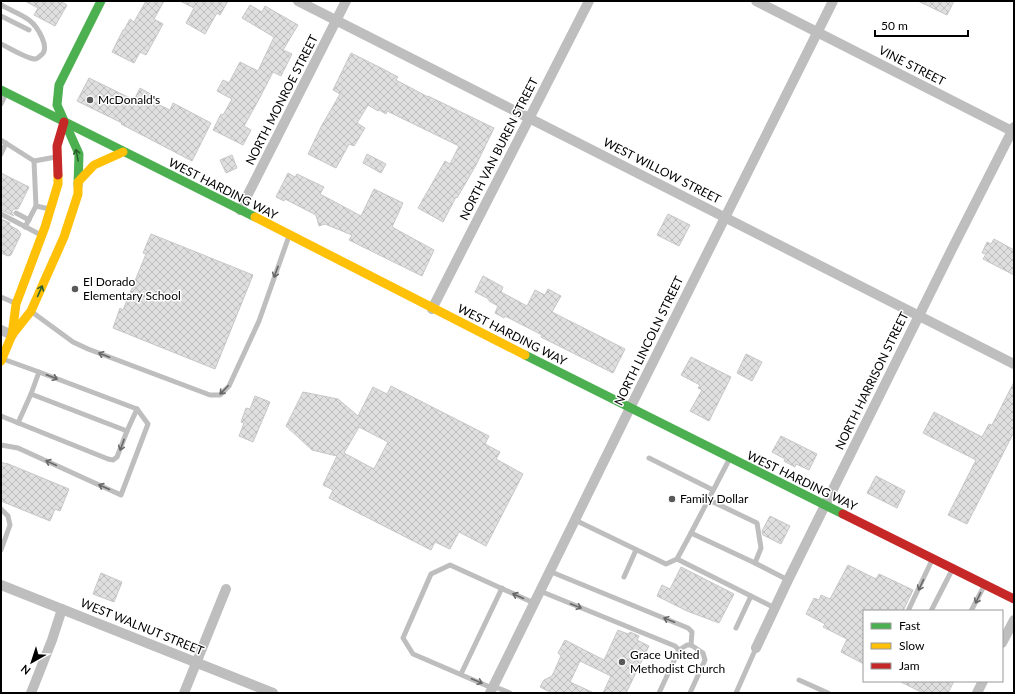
<svg xmlns="http://www.w3.org/2000/svg" width="1015" height="694" font-family="Lato,sans-serif">
  <style>
    .building { fill: url(#building-cross-hatch); stroke: #c7c7c7; fill-rule: evenodd }
    .lines { fill: none; stroke-linecap: round; stroke-linejoin: round }
    .lane { stroke: #bebebe; stroke-width: 5 }
    .street { stroke: #bebebe; stroke-width: 10 }
    .fast { stroke: #4caf50; stroke-width: 9 }
    .slow { stroke: #ffc107; stroke-width: 9 }
    .jam { stroke: #c62828; stroke-width: 9 }
    .oneway { stroke: #2a602c }
    .oneway2 { stroke: #686868 }
    .poi-dot { fill: #595959; stroke: #fff; stroke-width: 1.5 }
    .labels { text-anchor: middle; stroke-width: 3; stroke-linejoin: round; paint-order: stroke }
    .street-label { font-size: 12px; fill: #000; stroke: #fff }
    .poi-label { font-size: 12px; fill: #000; stroke: #fff; text-anchor: start }
  </style>
  <defs>
    <pattern id="building-cross-hatch" width="8" height="8" patternUnits="userSpaceOnUse"><rect width="8" height="8" fill="#dfdfdf"/><path d="M0 0l8 8M0 8l8-8" fill="none" stroke="#bebebe"/></pattern>
  </defs>
  <rect width="100%" height="100%" fill="#fff"/>
  <g class="building">
    <path d="M 25,1 L 60,1 L 67,5 L 55,26 L 34,15 L 38,8 Z"/>
    <path d="M 146,1 L 164,1 L 154,19 L 163,24 L 146,55 L 140,52 L 134,63 L 112,52 L 123,30 L 124,30 L 130,19 L 134,22 Z"/>
    <path d="M 180,1 L 228,1 L 220,15 L 217,13 L 205,34 L 186,23 L 194,8 Z"/>
    <path d="M 918,1 L 954,1 L 947,15 Z"/>
    <path d="M 250,5 L 262,12 L 265,6 L 298,25 L 283,50 L 292,54 L 281,76 L 273,72 L 258,101 L 244,126 L 251,130 L 243,145 L 213,130 L 221,114 L 223,115 L 232,99 L 217,91 L 223,80 L 229,83 L 240,62 L 258,71 L 274,37 L 242,18 Z"/>
    <path d="M 351,53 L 385,70 L 398,77 L 396,80 L 428,97 L 428,96 L 494,128 L 476,165 L 457,198 L 456,197 L 443,222 L 418,208 L 445,161 L 450,164 L 459,146 L 387,111 L 386,114 L 379,110 L 378,111 L 368,105 L 357,123 L 365,128 L 354,146 L 349,144 L 336,168 L 308,154 L 321,127 L 340,94 L 333,90 Z"/>
    <path d="M 89,78 L 134,100 L 140,88 L 154,96 L 151,101 L 170,110 L 173,103 L 211,123 L 192,161 L 121,124 L 122,123 L 77,101 Z"/>
    <path d="M 367,154 L 386,164 L 381,173 L 363,163 Z"/>
    <path d="M 232,155 L 237,168 L 226,173 L 220,160 Z"/>
    <path d="M 1,173 L 29,187 L 18,209 L 14,209 L 12,211 L 12,214 L 14,216 L 1,210 Z"/>
    <path d="M 288,173 L 295,177 L 297,174 L 324,187 L 320,194 L 361,216 L 374,189 L 403,203 L 392,227 L 434,250 L 422,276 L 349,240 L 352,235 L 325,224 L 319,226 L 316,215 L 285,199 L 284,201 L 276,197 Z"/>
    <path d="M 668,214 L 690,225 L 679,246 L 657,235 Z"/>
    <path d="M 1,219 L 10,223 L 9,225 L 18,230 L 21,234 L 11,255 L 8,256 L 1,253 Z"/>
    <path d="M 151,234 L 253,275 L 215,369 L 113,328 L 120,308 L 123,310 L 146,254 L 143,253 Z"/>
    <path d="M 994,239 L 1014,250 L 1014,275 L 983,259 L 986,254 L 982,253 L 987,242 L 991,244 Z"/>
    <path d="M 483,276 L 503,287 L 501,292 L 527,306 L 535,290 L 545,295 L 548,289 L 561,296 L 552,312 L 625,349 L 613,373 L 541,337 L 542,335 L 505,316 L 504,318 L 495,313 L 498,306 L 489,301 L 489,299 L 475,292 Z"/>
    <path d="M 746,354 L 762,362 L 752,381 L 737,373 Z"/>
    <path d="M 691,357 L 731,377 L 709,421 L 690,411 L 702,390 L 698,388 L 700,385 L 681,375 Z"/>
    <path d="M 1014,382 L 1014,432 L 967,524 L 948,515 L 976,460 L 923,433 L 934,412 L 982,437 L 989,424 L 992,425 Z"/>
    <path d="M 391,386 L 489,436 L 485,444 L 500,452 L 496,459 L 523,474 L 486,546 L 459,532 L 450,549 L 435,542 L 431,550 L 329,498 L 333,490 L 323,485 L 337,456 L 312,450 L 286,426 L 303,392 L 338,399 L 358,416 L 373,387 L 387,394 ZM 359,427 L 388,442 L 374,469 L 344,453 Z"/>
    <path d="M 255,396 L 270,402 L 253,442 L 239,436 L 244,423 L 241,422 L 246,408 L 250,409 Z"/>
    <path d="M 781,436 L 817,454 L 809,470 L 796,464 L 795,467 L 784,461 L 785,459 L 772,452 Z"/>
    <path d="M 1,462 L 6,464 L 6,463 L 69,489 L 60,511 L 55,509 L 50,521 L 1,501 Z"/>
    <path d="M 876,476 L 905,491 L 897,508 L 867,493 Z"/>
    <path d="M 770,516 L 790,526 L 781,544 L 763,535 L 762,531 Z"/>
    <path d="M 848,565 L 876,579 L 879,574 L 913,590 L 903,611 L 864,611 L 864,664 L 841,652 L 847,639 L 823,627 L 825,624 L 806,614 L 814,598 L 819,600 L 821,595 L 830,599 Z"/>
    <path d="M 681,567 L 734,594 L 719,623 L 687,611 L 657,596 L 662,585 L 670,589 Z"/>
    <path d="M 101,573 L 122,582 L 114,602 L 93,594 Z"/>
    <path d="M 618,630 L 628,634 L 630,632 L 639,636 L 637,640 L 649,646 L 626,693 L 603,693 L 611,676 L 580,661 L 570,682 L 594,693 L 552,693 L 540,687 L 544,680 L 552,676 L 561,656 L 558,653 L 565,640 L 604,660 Z"/>
    <path d="M 899,681 L 954,681 L 948,693 L 923,693 Z"/>
  </g>
  <g class="lines">
    <g class="lane">
      <path d="M 1,6 L 1,5 C 10,10 21,14 29,20 C 37,26 52,49 40,56 C 39,57 36,59 35,59 C 27,59 8,47 1,44"/>
      <path d="M 1,16 L 29,30"/>
      <path d="M 1,104 L 6,94"/>
      <path d="M 1,140 L 34,161"/>
      <path d="M 1,154 L 6,143"/>
      <path d="M 50,209 L 36,206 L 34,161 L 56,157"/>
      <path d="M 16,213 L 29,220"/>
      <path d="M 1,214 L 41,235"/>
      <path d="M 25,227 L 36,206"/>
      <path d="M 1,297 L 15,303"/>
      <path d="M 32,312 L 73,342 L 88,349 L 210,395 L 220,395 L 229,386 L 259,321 L 289,236"/>
      <path d="M 31,394 L 39,372"/>
      <path d="M 1,416 L 108,459 L 113,460 L 117,457 L 127,431 L 137,409 L 39,372 L 3,359"/>
      <path d="M 18,423 L 31,394 L 127,431"/>
      <path d="M 1,445 L 18,448 L 121,495 L 148,424 L 137,409"/>
      <path d="M 649,458 L 713,490"/>
      <path d="M 709,500 L 757,523 L 761,548 L 755,563"/>
      <path d="M 1,509 L 8,516 L 10,525 L 1,550"/>
      <path d="M 575,520 L 666,564 L 677,559"/>
      <path d="M 691,533 L 730,458"/>
      <path d="M 549,571 L 688,628 L 692,632 L 691,645"/>
      <path d="M 624,577 L 636,550"/>
      <path d="M 540,591 L 675,646 L 679,650"/>
      <path d="M 775,608 L 677,559 L 691,533 L 755,563 L 788,580"/>
      <path d="M 908,611 L 932,560"/>
      <path d="M 931,611 L 952,570"/>
      <path d="M 971,611 L 984,586"/>
      <path d="M 736,628 L 751,596"/>
      <path d="M 461,674 L 502,588"/>
      <path d="M 799,680 L 828,693"/>
      <path d="M 493,686 L 510,693"/>
      <path d="M 492,688 L 413,654 L 403,638 L 431,574 L 450,565 L 534,603"/>
      <path d="M 659,693 L 679,650 L 687,645 L 691,645 L 703,653 L 705,660 L 690,693"/>
      <path d="M 736,693 L 756,648"/>
    </g>
    <g class="street">
      <path d="M 298,1 L 1014,364"/>
      <path d="M 756,1 L 1014,132"/>
      <path d="M 240,210 L 346,1"/>
      <path d="M 432,309 L 589,1"/>
      <path d="M 1,330 L 12,335"/>
      <path d="M 1,585 L 273,693"/>
      <path d="M 1002,643 L 1014,620"/>
      <path d="M 756,648 L 788,580 L 952,249 L 1014,127"/>
      <path d="M 31,693 L 52,640 L 62,609"/>
      <path d="M 184,693 L 226,589"/>
      <path d="M 490,693 L 630,408 L 833,1"/>
      <path d="M 977,693 L 983,681"/>
    </g>
    <g class="fast">
      <path d="M 1,90 L 255,217"/>
      <path d="M 78,185 L 79,154 L 57,105 L 59,85 L 101,1"/>
      <path d="M 525,355 L 843,514"/>
    </g>
    <g class="slow">
      <path d="M 78,182 L 94,165 L 123,152"/>
      <path d="M 255,217 L 525,355"/>
      <path d="M 12,335 L 31,311 L 64,237 L 78,194 L 78,185"/>
      <path d="M 1,361 L 12,335 L 16,304 L 45,227 L 58,184 L 58,175"/>
    </g>
    <g class="jam">
      <path d="M 58,175 L 57,146 L 64,122"/>
      <path d="M 843,514 L 1014,599"/>
    </g>
  </g>
  <defs><path id="oneway-shaft" d="M-6 0H5M1.5-3L5.5 0L1.5 3" fill="none" stroke-width="1.6" stroke-linecap="round" stroke-linejoin="round"/></defs>
  <g class="oneway">
    <use href="#oneway-shaft" transform="translate(77 155) rotate(-101)"/>
    <use href="#oneway-shaft" transform="translate(40 291) rotate(-66)"/>
  </g>
  <g class="oneway2">
    <use href="#oneway-shaft" transform="translate(276 272) rotate(110)"/>
    <use href="#oneway-shaft" transform="translate(104 355) rotate(-159)"/>
    <use href="#oneway-shaft" transform="translate(52 377) rotate(21)"/>
    <use href="#oneway-shaft" transform="translate(224 390) rotate(134)"/>
    <use href="#oneway-shaft" transform="translate(122 445) rotate(110)"/>
    <use href="#oneway-shaft" transform="translate(51 463) rotate(-155)"/>
    <use href="#oneway-shaft" transform="translate(104 487) rotate(-156)"/>
    <use href="#oneway-shaft" transform="translate(921 585) rotate(115)"/>
    <use href="#oneway-shaft" transform="translate(518 596) rotate(-156)"/>
    <use href="#oneway-shaft" transform="translate(978 598) rotate(116)"/>
    <use href="#oneway-shaft" transform="translate(576 606) rotate(22)"/>
    <use href="#oneway-shaft" transform="translate(669 620) rotate(-158)"/>
    <use href="#oneway-shaft" transform="translate(477 681) rotate(23)"/>
  </g>
  <g class="poi-dot">
    <circle cx="90" cy="100" r="4"/>
    <circle cx="75" cy="289" r="4"/>
    <circle cx="672" cy="499" r="4"/>
    <circle cx="622" cy="662" r="4"/>
  </g>
  <g class="labels">
    <g class="street-label">
      <text transform="translate(912 66) rotate(27)" y="4">VINE STREET</text>
      <text transform="translate(282 100) rotate(-63)" y="4">NORTH MONROE STREET</text>
      <text transform="translate(499 149) rotate(-63)" y="4">NORTH VAN BUREN STREET</text>
      <text transform="translate(662 171) rotate(27)" y="4">WEST WILLOW STREET</text>
      <text transform="translate(223 189) rotate(27)" y="4">WEST HARDING WAY</text>
      <text transform="translate(512 335) rotate(27)" y="4">WEST HARDING WAY</text>
      <text transform="translate(649 341) rotate(-64)" y="4">NORTH LINCOLN STREET</text>
      <text transform="translate(872 381) rotate(-64)" y="4">NORTH HARRISON STREET</text>
      <text transform="translate(802 481) rotate(26)" y="4">WEST HARDING WAY</text>
      <text transform="translate(142 627) rotate(22)" y="4">WEST WALNUT STREET</text>
    </g>
    <g class="poi-label">
      <text x="98" y="104">McDonald's</text>
      <text x="83" y="286">El Dorado<tspan x="83" dy="14">Elementary School</tspan></text>
      <text x="680" y="503">Family Dollar</text>
      <text x="630" y="659">Grace United<tspan x="630" dy="14">Methodist Church</tspan></text>
    </g>
  </g>
  <rect width="1015" height="694" fill="none" stroke="#000000" stroke-width="4"/>
  <rect x="863" y="610" width="140" height="72" fill="#ffffff" stroke="#999999"/>
  <rect x="871" y="623" width="20" height="6" fill="#4caf50" stroke="#999999"/>
  <text x="899" y="630" font-size="12" fill="#000000">Fast</text>
  <rect x="871" y="643" width="20" height="6" fill="#ffc107" stroke="#999999"/>
  <text x="899" y="650" font-size="12" fill="#000000">Slow</text>
  <rect x="871" y="663" width="20" height="6" fill="#c62828" stroke="#999999"/>
  <text x="899" y="670" font-size="12" fill="#000000">Jam</text>
  <g transform="translate(32 662) rotate(219)" stroke="#ffffff" stroke-width="3" paint-order="stroke">
  <path d="M0-3L7 15L0 10L-7 15Z" fill="#000000"/>
  <text y="-6" font-size="11" font-weight="bold" text-anchor="middle" fill="#000000">N</text>
  </g>
  <path d="M875 30v6h93v-6" fill="none" stroke="#000000" stroke-width="2"/>
  <text x="881" y="30" font-size="12" fill="#000000" stroke="#ffffff" stroke-width="3" paint-order="stroke">50 m</text>
</svg>
